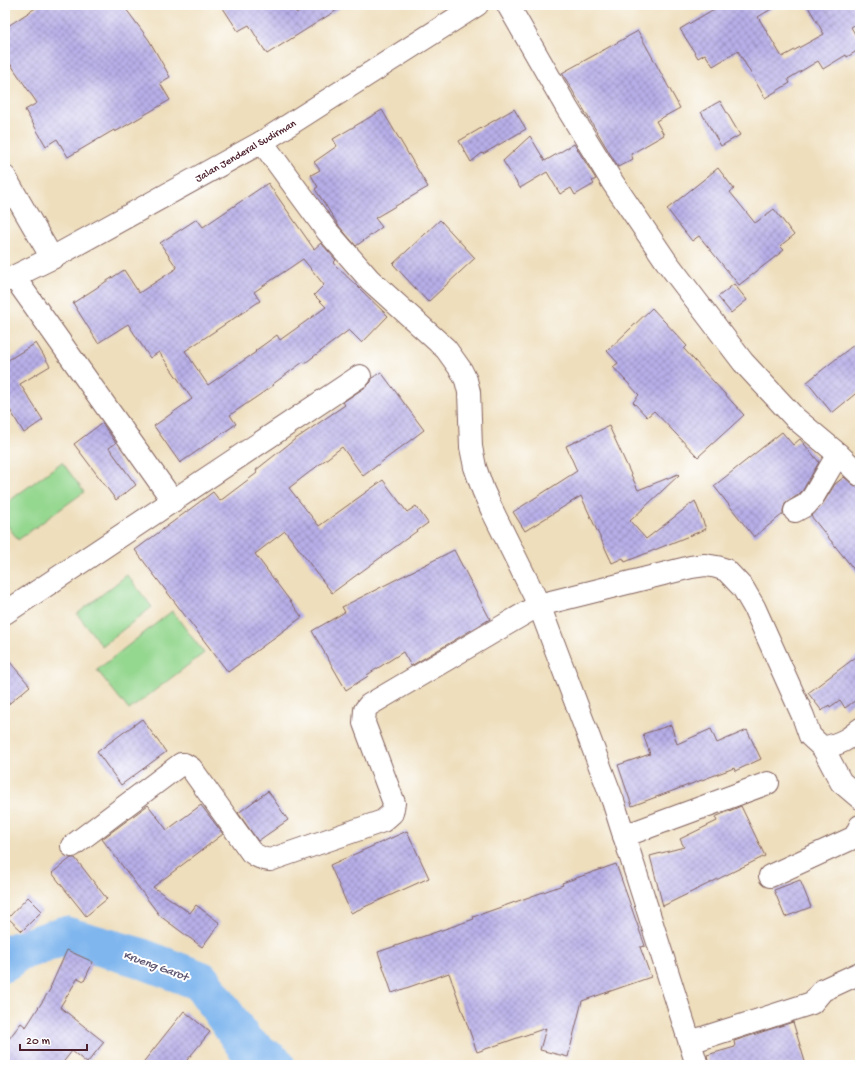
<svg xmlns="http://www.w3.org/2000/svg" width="865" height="1070" font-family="'Gochi Hand',sans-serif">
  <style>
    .pitch { fill: #94d78f; stroke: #6f7b5d }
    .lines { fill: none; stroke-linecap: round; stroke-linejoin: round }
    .river { stroke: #7fb6ee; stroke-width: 40 }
    .building { fill: url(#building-cross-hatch); fill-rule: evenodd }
    .minor-casing { stroke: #83625e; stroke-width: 24 }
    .minor { stroke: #fff; stroke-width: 22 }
    .labels { text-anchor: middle; stroke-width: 4; stroke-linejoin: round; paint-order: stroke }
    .street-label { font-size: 11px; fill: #4a1f2b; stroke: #fff }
    .water-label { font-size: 12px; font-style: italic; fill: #5d546f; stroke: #fff }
  </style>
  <defs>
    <pattern id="building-cross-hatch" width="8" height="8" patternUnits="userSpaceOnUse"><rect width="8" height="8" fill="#b7afe8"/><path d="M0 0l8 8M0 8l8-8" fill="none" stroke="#978ebc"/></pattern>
  </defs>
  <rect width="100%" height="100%" fill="#fff"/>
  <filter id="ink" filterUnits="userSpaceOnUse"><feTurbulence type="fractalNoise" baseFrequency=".025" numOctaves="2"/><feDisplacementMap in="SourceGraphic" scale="8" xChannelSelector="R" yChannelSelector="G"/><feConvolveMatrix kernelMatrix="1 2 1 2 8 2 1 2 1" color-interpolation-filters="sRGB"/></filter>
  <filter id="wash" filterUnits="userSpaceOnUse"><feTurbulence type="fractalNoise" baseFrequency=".012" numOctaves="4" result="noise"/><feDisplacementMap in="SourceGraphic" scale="16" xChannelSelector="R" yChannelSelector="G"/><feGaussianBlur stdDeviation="0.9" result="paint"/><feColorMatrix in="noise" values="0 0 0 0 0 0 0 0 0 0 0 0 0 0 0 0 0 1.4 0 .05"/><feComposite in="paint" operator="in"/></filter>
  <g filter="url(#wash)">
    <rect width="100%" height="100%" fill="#eedebc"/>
    <g class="pitch">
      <path d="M 62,462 L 84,492 L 18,540 L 5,522 L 5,504 Z"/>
      <path d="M 127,575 L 152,607 L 102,646 L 77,614 Z"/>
      <path d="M 172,611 L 204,653 L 129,710 L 97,670 Z"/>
    </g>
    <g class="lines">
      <path class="river" d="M 5,962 L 16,952 L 64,936 L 138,957 L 201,981 L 245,1044 L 275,1065"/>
    </g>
    <g id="blocks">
      <g class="building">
        <path d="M 40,5 L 123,5 L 149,40 L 170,77 L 160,83 L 170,100 L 115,132 L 114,130 L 68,157 L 57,139 L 46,146 L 25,110 L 37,103 L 5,56 L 5,28 Z"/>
        <path d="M 221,5 L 292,5 L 297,13 L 311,5 L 345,5 L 267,54 L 249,25 L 238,31 Z"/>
        <path d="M 721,5 L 778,5 L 758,17 L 782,57 L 824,34 L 807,5 L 860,5 L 860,22 L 851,27 L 860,43 L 860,49 L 847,57 L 846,55 L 823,69 L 818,61 L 788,79 L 790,83 L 765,98 L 738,51 L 713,66 L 705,54 L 698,58 L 680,29 Z"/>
        <path d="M 638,31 L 680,108 L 656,121 L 664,135 L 631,154 L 633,159 L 618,167 L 562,73 Z"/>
        <path d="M 720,101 L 740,135 L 721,146 L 701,112 Z"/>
        <path d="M 514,109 L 526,129 L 483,154 L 482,153 L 471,162 L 459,141 Z"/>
        <path d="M 382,110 L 428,187 L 375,218 L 382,227 L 356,246 L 339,226 L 315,189 L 318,187 L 311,175 L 320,170 L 314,162 L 337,146 L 333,139 Z"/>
        <path d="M 530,136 L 545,161 L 574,144 L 596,179 L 592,181 L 594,184 L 575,195 L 571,188 L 560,194 L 547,172 L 520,188 L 503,161 Z"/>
        <path d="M 718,168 L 734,189 L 730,192 L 755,223 L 774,209 L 794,235 L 780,246 L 784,250 L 739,285 L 699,236 L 692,241 L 667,209 Z"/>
        <path d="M 268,183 L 314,249 L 321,243 L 336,260 L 333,263 L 388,316 L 362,343 L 349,330 L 305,363 L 303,362 L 273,384 L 274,385 L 230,415 L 236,424 L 180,463 L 154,426 L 192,399 L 159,352 L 150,358 L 128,324 L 98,343 L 73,303 L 124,270 L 139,293 L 177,268 L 160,243 L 197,219 L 203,227 ZM 303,259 L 324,285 L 314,295 L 326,307 L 280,340 L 277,335 L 255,351 L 256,352 L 208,385 L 185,351 L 260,301 L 254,292 Z"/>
        <path d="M 440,220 L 475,258 L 428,302 L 393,264 Z"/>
        <path d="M 734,284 L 747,300 L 731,313 L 718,297 Z"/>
        <path d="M 652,308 L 687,346 L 684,349 L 744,415 L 698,457 L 654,411 L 647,417 L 633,402 L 639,395 L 613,367 L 618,363 L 607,351 Z"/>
        <path d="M 860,340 L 860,390 L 832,413 L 807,382 Z"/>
        <path d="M 36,343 L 50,366 L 20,384 L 43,420 L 24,433 L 5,402 L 5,362 Z"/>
        <path d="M 381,372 L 424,430 L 363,476 L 342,447 L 289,488 L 319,526 L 383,480 L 407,512 L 416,506 L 428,523 L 332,593 L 285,531 L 255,554 L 302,617 L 228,672 L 135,550 L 213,492 L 220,501 L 257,473 L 256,470 L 294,440 L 345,405 L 343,402 L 367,386 L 371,382 L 372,378 Z"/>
        <path d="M 102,423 L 116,443 L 109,448 L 136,485 L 116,500 L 74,444 Z"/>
        <path d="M 609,426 L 638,490 L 678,474 L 679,475 L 630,521 L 646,539 L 695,501 L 706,529 L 625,562 L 623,558 L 612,563 L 581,496 L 525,531 L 513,512 L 577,471 L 566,446 Z"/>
        <path d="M 782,432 L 793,445 L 800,439 L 819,462 L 803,490 L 798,495 L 785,504 L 783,510 L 783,514 L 754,537 L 714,486 Z"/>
        <path d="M 844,477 L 852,484 L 860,487 L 860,577 L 811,516 L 822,505 L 835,484 Z"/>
        <path d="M 454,550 L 490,619 L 411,666 L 403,652 L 367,675 L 368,676 L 346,690 L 312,631 L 345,612 L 342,607 Z"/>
        <path d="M 860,654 L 860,697 L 845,708 L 840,700 L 830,707 L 829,705 L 822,711 L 808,693 Z"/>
        <path d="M 5,656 L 30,686 L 5,707 Z"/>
        <path d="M 142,719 L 166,752 L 121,785 L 97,752 Z"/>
        <path d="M 671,725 L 677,744 L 711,729 L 717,743 L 747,730 L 761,759 L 735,771 L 734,768 L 632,806 L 618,765 L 650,754 L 643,734 Z"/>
        <path d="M 268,791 L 288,820 L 258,841 L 238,813 Z"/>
        <path d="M 148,805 L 167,830 L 201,805 L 223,834 L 153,887 L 190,913 L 196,905 L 220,923 L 202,947 L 160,916 L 102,839 Z"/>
        <path d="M 741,806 L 765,856 L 663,906 L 650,856 L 684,847 L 680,839 L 717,821 L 715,817 Z"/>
        <path d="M 407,831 L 429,878 L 351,913 L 330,865 Z"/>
        <path d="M 71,858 L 75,858 L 107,899 L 86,916 L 52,873 Z"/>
        <path d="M 616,864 L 645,946 L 640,947 L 651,977 L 582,1001 L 568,1057 L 540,1050 L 546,1028 L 477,1052 L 449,973 L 392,993 L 378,952 L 474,919 L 473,917 L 563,885 L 562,883 Z"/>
        <path d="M 800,880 L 811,907 L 785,917 L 774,890 Z"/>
        <path d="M 28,897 L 42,911 L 22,931 L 8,918 Z"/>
        <path d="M 67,950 L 93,962 L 84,981 L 78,978 L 60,1007 L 104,1042 L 87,1063 L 72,1051 L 61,1065 L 5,1065 L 5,1044 L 21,1023 L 26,1027 L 51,988 L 50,988 Z"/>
        <path d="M 184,1011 L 210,1032 L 183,1065 L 141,1065 Z"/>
        <path d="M 793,1022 L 806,1065 L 709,1065 L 707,1055 L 735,1047 L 734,1041 Z"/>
      </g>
    </g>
  </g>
  <g filter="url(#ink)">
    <use href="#blocks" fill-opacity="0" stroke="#83625e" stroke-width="1"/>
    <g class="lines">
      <defs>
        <g id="minor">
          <path d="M 508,5 L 567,108 L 613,183 L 666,261 L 743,362 L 795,418 L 838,454 L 860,475"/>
          <path d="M 262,142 L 327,231 L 370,280 L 446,349 L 461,370 L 466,380 L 469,392 L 471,447 L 475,467 L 483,490 L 492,510 L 539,605 L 613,801 L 697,1065"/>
          <path d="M 5,177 L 52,258"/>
          <path d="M 14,277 L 173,501"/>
          <path d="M 5,281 L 52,258 L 262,142 L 477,5"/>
          <path d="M 795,511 L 806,505 L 813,497 L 838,454"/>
          <path d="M 5,613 L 360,376"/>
          <path d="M 823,748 L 841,782 L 860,798"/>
          <path d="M 624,836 L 768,783"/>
          <path d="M 72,846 L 181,764 L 184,764 L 191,768 L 251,852 C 258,857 262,859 270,860 L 383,821 L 392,813 L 394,803 L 364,723 L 365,710 L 369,705 L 539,605 L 691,567 L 705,565 L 717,567 L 726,570 L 743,588 L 754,607 L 803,716 L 810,736 L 823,748 C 839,744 848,740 860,729"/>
          <path d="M 770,876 L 855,837 L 860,826"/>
          <path d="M 690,1042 L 812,1003 L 823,990 L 860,973"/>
        </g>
      </defs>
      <use href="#minor" class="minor-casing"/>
      <use href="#minor" class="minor"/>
    </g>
  </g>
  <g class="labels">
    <g class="street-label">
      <text transform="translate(245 150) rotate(-30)" y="4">Jalan Jenderal Sudirman</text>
    </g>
    <g class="water-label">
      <text transform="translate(156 965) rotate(20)" y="4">Krueng Garot</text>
    </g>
  </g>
  <rect width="865" height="1070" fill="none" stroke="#fff" stroke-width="20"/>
  <path d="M20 1044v6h67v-6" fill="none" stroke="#4a1f2b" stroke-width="2"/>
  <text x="26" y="1044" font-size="12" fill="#4a1f2b" stroke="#ffffff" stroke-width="3" paint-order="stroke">20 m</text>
</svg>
